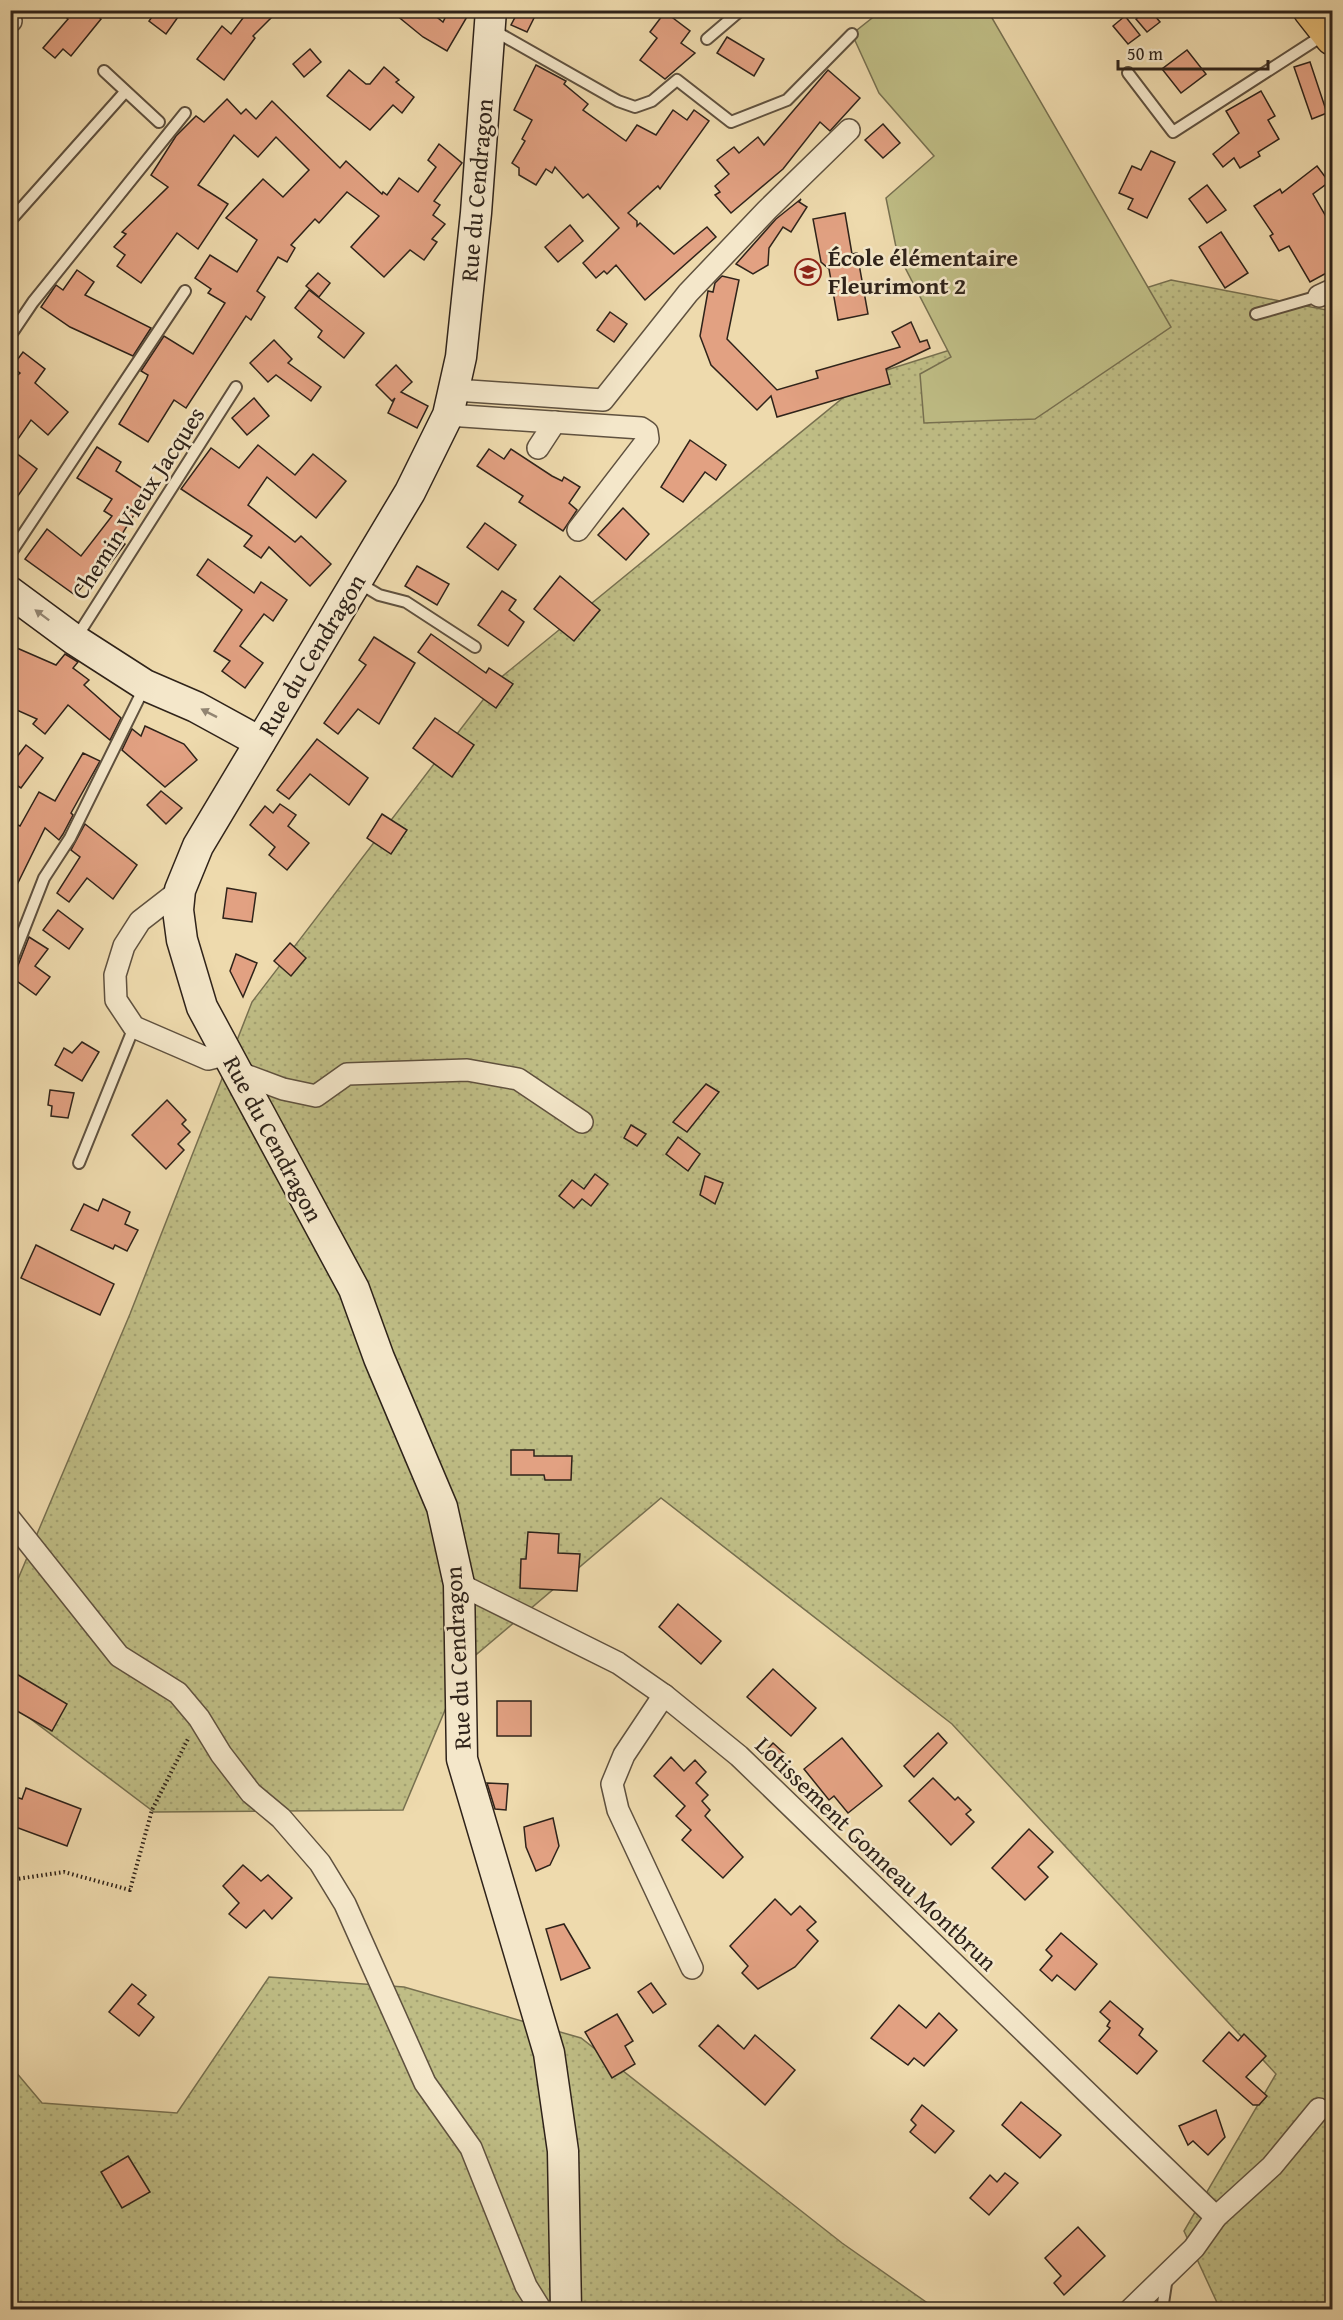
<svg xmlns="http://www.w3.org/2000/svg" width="1343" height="2320" font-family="'Gentium Book Plus',serif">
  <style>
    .grass { fill: url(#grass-dots); stroke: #777050; stroke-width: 1.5 }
    .pitch { fill: #bfbd85; stroke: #777050; stroke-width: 1.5 }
    .building { fill: #e2a182; stroke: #2f231a; stroke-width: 1.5 }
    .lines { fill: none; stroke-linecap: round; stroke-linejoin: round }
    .lane-casing { stroke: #5f513f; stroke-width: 14 }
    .street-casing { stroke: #5f513f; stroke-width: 24 }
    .secondary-casing { stroke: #2f231a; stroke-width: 33 }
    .primary-casing { stroke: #2f231a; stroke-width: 36 }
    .path { stroke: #2f231a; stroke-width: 4; stroke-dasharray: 1.5 3; stroke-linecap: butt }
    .lane { stroke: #f4e7ca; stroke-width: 10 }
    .street { stroke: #f4e7ca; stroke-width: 21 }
    .secondary { stroke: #f4e7ca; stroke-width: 30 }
    .primary { stroke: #e7bd76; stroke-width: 33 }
    .oneway { fill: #928572 }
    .labels { text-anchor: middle; stroke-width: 5; stroke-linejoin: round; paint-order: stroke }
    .street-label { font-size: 24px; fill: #2f231a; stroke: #f4e7ca }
    .poi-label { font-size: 24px; font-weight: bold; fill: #2f231a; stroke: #f4e7ca; text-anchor: start }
  </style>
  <defs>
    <pattern id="grass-dots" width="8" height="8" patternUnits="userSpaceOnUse" patternTransform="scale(1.5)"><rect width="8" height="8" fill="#bfbd85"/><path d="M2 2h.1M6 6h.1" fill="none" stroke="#a4a272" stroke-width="1.8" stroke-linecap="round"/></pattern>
  </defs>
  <rect width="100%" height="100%" fill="#eedaad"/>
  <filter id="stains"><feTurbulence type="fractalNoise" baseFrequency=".00333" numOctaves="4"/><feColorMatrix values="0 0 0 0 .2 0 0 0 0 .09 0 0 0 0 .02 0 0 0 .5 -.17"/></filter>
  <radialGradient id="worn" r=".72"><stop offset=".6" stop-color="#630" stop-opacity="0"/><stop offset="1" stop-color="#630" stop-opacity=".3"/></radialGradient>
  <g class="grass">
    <path d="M 1171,280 L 1332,311 L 1332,2309 L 1220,2309 L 1184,2231 L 1276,2074 L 952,1724 L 661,1498 L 464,1665 L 403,1810 L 154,1812 L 11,1704 L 10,1598 L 130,1314 L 252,1002 L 499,679 L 871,375 Z"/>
    <path d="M 269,1977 L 404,1987 L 581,2038 L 842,2243 L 936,2309 L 11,2309 L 10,2065 L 42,2103 L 177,2113 Z"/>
  </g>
  <path class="pitch" d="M 881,11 L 988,11 L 1171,327 L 1035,419 L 924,423 L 920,374 L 951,357 L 897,252 L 886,198 L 934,156 L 879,93 L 852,34 Z"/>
  <g class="building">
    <path d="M 58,10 L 90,10 L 101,19 L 71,56 L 63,49 L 55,58 L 43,48 L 68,19 Z"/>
    <path d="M 157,10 L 183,10 L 166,34 L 149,21 Z"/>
    <path d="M 249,10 L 279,10 L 253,36 L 255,38 L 224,80 L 197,59 L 222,26 L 231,34 Z"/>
    <path d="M 390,10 L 428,10 L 443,22 L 449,10 L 471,10 L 447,51 L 423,37 Z"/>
    <path d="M 519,10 L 538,10 L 527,32 L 511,25 Z"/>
    <path d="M 1147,10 L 1150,10 L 1160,22 L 1147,32 L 1136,19 Z"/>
    <path d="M 665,12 L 690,31 L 681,43 L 695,53 L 665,79 L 640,60 L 657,38 L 650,32 Z"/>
    <path d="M 1125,16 L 1140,35 L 1128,44 L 1113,26 Z"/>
    <path d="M 727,37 L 764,59 L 754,76 L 717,53 Z"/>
    <path d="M 310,49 L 321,62 L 304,77 L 293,64 Z"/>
    <path d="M 1187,50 L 1206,74 L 1181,93 L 1162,69 Z"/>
    <path d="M 1310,62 L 1327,113 L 1312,119 L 1294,67 Z"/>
    <path d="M 536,65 L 566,81 L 564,84 L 588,104 L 583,110 L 626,141 L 637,125 L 656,135 L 673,110 L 687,120 L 694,110 L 709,121 L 660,189 L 658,186 L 628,213 L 637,221 L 637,226 L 640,223 L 674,254 L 707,227 L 716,237 L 645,300 L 616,265 L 607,274 L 604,271 L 596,278 L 583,263 L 619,228 L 588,194 L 583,198 L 555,167 L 552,173 L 546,169 L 536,185 L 519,175 L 519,168 L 512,163 L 525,141 L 522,139 L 532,120 L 514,110 Z"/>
    <path d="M 384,67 L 399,80 L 396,82 L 414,97 L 402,113 L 393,105 L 370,130 L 327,96 L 349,70 L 366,84 L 370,84 Z"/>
    <path d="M 828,70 L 860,98 L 830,131 L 820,122 L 783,169 L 731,213 L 715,195 L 720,192 L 715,186 L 729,174 L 717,160 L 734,147 L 739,153 L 758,137 L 764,145 Z"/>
    <path d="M 1261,91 L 1275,116 L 1268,120 L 1279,139 L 1258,152 L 1260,156 L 1240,168 L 1234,158 L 1223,167 L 1213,154 L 1239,133 L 1226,111 Z"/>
    <path d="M 227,99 L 241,114 L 246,109 L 256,119 L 272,101 L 340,168 L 346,161 L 382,194 L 383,192 L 387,195 L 399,178 L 418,192 L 436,167 L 428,160 L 439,144 L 462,163 L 434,201 L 440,205 L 433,215 L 445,224 L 432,239 L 437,242 L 424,260 L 410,250 L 384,277 L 351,247 L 379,216 L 347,192 L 319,223 L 315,219 L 291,245 L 295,248 L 287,262 L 278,257 L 257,291 L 265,297 L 251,320 L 246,316 L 186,408 L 174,400 L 148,442 L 119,424 L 146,380 L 148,375 L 141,371 L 164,336 L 193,354 L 225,303 L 208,293 L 211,289 L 195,278 L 210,255 L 237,272 L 257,240 L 226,218 L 263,179 L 283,197 L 309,170 L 276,137 L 258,157 L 234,135 L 198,185 L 228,204 L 198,249 L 177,233 L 141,283 L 117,266 L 125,255 L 114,247 L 126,234 L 122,232 L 168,187 L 151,175 L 176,136 L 196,116 L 204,122 Z"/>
    <path d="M 883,124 L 900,143 L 883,158 L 865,140 Z"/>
    <path d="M 1151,151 L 1175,162 L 1147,218 L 1128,209 L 1133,199 L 1119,193 L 1132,166 L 1141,170 Z"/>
    <path d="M 1317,166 L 1329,182 L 1313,194 L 1332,227 L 1332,270 L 1310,282 L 1289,246 L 1279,251 L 1270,236 L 1273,234 L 1254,206 L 1280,189 L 1282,193 Z"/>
    <path d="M 1207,185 L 1226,210 L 1207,223 L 1189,199 Z"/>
    <path d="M 801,199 L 799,202 L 807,207 L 791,232 L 783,227 L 769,248 L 768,265 L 753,274 L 736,264 L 776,219 Z"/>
    <path d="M 845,213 L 852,254 L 857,253 L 868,314 L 838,320 L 829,269 L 821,262 L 813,219 Z"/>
    <path d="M 570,225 L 583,241 L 558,262 L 545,247 Z"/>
    <path d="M 1221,232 L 1248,273 L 1225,288 L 1199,247 Z"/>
    <path d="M 77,270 L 94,282 L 85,295 L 151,328 L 133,356 L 70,327 L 41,307 L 56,285 L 63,290 Z"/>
    <path d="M 318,273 L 330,283 L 319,297 L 306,286 Z"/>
    <path d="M 722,276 L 739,280 L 727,339 L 777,390 L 818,378 L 816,371 L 900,347 L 892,332 L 911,322 L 920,342 L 927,340 L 930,348 L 886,369 L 890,384 L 777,417 L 771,396 L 757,410 L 711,365 L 700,336 L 708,291 L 713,292 L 715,283 Z"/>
    <path d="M 309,290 L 364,333 L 344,358 L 318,337 L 322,331 L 295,308 Z"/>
    <path d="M 610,312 L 627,324 L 614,342 L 597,330 Z"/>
    <path d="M 274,340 L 292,359 L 288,363 L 321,387 L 311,401 L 276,375 L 268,382 L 250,363 Z"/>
    <path d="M 23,352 L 45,369 L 35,383 L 68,412 L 48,435 L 31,420 L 11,449 L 37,469 L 10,507 L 10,382 L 20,373 L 12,367 Z"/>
    <path d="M 396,365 L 412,382 L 401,392 L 428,406 L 417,428 L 388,413 L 395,398 L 392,401 L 376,385 Z"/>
    <path d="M 254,398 L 269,416 L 247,435 L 232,418 Z"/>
    <path d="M 690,440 L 726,465 L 716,480 L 705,472 L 683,502 L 661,487 Z"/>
    <path d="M 258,445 L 295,475 L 313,454 L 346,481 L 316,518 L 267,477 L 248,505 L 295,542 L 301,536 L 331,564 L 310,586 L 269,547 L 261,558 L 244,546 L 252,536 L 181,489 L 211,448 L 239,468 Z"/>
    <path d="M 97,447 L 121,462 L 116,471 L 148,492 L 119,539 L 125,544 L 98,580 L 92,575 L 75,595 L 25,559 L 47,529 L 81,556 L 112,516 L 104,511 L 112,499 L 77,478 Z"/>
    <path d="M 489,449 L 504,459 L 511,449 L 552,476 L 562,481 L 564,477 L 580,487 L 569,503 L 577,510 L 563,531 L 519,502 L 523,496 L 477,466 Z"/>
    <path d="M 623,508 L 649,534 L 626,560 L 598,535 Z"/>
    <path d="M 485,523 L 516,545 L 498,570 L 467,547 Z"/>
    <path d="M 208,559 L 254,593 L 261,582 L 287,600 L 273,621 L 264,614 L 240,646 L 263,663 L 245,688 L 222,671 L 230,661 L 214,651 L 242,610 L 197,575 Z"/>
    <path d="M 417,566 L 449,584 L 437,605 L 405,586 Z"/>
    <path d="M 560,576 L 600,610 L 574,641 L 534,609 Z"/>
    <path d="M 502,591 L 516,600 L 509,610 L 524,622 L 508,646 L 478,625 Z"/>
    <path d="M 431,634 L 486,673 L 489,668 L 513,684 L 496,708 L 418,652 Z"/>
    <path d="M 374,637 L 415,663 L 379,724 L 358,709 L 338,734 L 324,723 L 366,665 L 359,660 Z"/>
    <path d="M 10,645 L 56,665 L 65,654 L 78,662 L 73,668 L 89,680 L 84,685 L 121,718 L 110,740 L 68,705 L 45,734 L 33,724 L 37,719 L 10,707 Z"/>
    <path d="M 435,718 L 474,745 L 452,777 L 413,748 Z"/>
    <path d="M 145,726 L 184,744 L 197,760 L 165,787 L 122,750 L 132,729 L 141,736 Z"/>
    <path d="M 317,739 L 368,778 L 349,805 L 310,774 L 289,799 L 277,790 Z"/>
    <path d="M 26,745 L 43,758 L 21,788 L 10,781 L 10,766 Z"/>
    <path d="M 83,753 L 100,761 L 71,813 L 73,815 L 63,834 L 59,840 L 45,828 L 10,899 L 10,821 L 20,826 L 39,792 L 55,801 Z"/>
    <path d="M 161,791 L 182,808 L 166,824 L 147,805 Z"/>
    <path d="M 280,804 L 296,815 L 288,826 L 309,843 L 287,870 L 269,855 L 275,847 L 250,825 L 265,806 L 273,813 Z"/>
    <path d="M 382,814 L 407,830 L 391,854 L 367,838 Z"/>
    <path d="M 85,824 L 137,865 L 113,899 L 87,878 L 69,902 L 57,893 L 80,857 L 71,850 Z"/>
    <path d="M 227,888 L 256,893 L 252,922 L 223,918 Z"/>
    <path d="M 58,910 L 83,929 L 69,949 L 43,930 Z"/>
    <path d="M 29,937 L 48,949 L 35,966 L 50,977 L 36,995 L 10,976 L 10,972 L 17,968 Z"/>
    <path d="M 290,943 L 306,958 L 291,976 L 274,961 Z"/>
    <path d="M 236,954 L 257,963 L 243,997 L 230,971 Z"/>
    <path d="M 82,1042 L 99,1052 L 82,1081 L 55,1065 L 64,1048 L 72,1053 Z"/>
    <path d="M 706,1084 L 719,1092 L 687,1132 L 673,1122 Z"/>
    <path d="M 50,1090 L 74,1093 L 68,1118 L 51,1116 L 52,1106 L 48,1105 Z"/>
    <path d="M 167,1100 L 186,1120 L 182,1124 L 190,1132 L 178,1144 L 184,1150 L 166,1169 L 132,1135 Z"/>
    <path d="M 631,1125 L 646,1134 L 637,1146 L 624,1138 Z"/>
    <path d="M 678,1137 L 700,1154 L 688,1171 L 666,1154 Z"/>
    <path d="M 595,1174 L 608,1184 L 591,1206 L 582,1199 L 574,1208 L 559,1196 L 572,1180 L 584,1189 Z"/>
    <path d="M 705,1176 L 723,1183 L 715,1204 L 700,1195 Z"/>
    <path d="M 103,1199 L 130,1212 L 125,1224 L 138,1230 L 127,1251 L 115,1245 L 113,1249 L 71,1230 L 84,1204 L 98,1211 Z"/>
    <path d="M 36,1245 L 114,1284 L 100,1315 L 21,1278 Z"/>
    <path d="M 511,1450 L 534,1450 L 534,1456 L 572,1456 L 571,1480 L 545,1480 L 544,1475 L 511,1475 Z"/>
    <path d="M 528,1532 L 559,1534 L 558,1553 L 580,1554 L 577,1591 L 520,1588 L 521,1559 L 526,1559 Z"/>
    <path d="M 678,1604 L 721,1641 L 701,1664 L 659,1627 Z"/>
    <path d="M 773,1669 L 816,1708 L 791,1736 L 747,1697 Z"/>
    <path d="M 10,1670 L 67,1704 L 52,1731 L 10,1707 Z"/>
    <rect x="497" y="1701" width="34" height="35"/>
    <path d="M 938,1733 L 947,1743 L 914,1777 L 904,1766 Z"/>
    <path d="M 842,1738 L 882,1786 L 848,1813 L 834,1796 L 829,1800 L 804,1769 Z"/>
    <path d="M 773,1743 L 785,1754 L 774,1765 L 763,1754 Z"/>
    <path d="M 671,1757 L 684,1771 L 695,1760 L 706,1772 L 696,1783 L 708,1795 L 702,1801 L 710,1810 L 705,1816 L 743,1857 L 723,1878 L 682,1840 L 691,1830 L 676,1816 L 685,1806 L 654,1776 Z"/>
    <path d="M 933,1778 L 955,1800 L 958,1797 L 971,1810 L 966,1814 L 974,1822 L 951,1845 L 909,1801 Z"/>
    <path d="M 487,1783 L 508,1784 L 506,1810 L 495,1809 Z"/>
    <path d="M 26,1788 L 81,1809 L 67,1846 L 10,1825 L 10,1795 L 22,1799 Z"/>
    <path d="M 553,1818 L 559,1846 L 550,1865 L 536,1871 L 526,1847 L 524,1827 Z"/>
    <path d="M 1029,1829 L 1053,1852 L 1038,1867 L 1048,1877 L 1025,1900 L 992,1868 Z"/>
    <path d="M 243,1865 L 261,1881 L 268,1875 L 292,1898 L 272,1919 L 264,1910 L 246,1928 L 229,1914 L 239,1903 L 223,1886 Z"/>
    <path d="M 775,1899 L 791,1915 L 800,1906 L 816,1922 L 807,1930 L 818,1941 L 795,1967 L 758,1989 L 742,1973 L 748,1966 L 730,1946 Z"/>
    <path d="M 564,1924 L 590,1968 L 561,1980 L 546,1929 Z"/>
    <path d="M 1061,1933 L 1097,1964 L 1075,1990 L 1057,1975 L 1052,1981 L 1040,1970 L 1052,1956 L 1046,1950 Z"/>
    <path d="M 651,1983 L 666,2004 L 653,2013 L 638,1992 Z"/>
    <path d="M 132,1984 L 146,1995 L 138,2004 L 154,2017 L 139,2036 L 109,2012 Z"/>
    <path d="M 1110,2001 L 1143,2029 L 1139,2035 L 1157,2051 L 1137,2074 L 1099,2041 L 1110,2028 L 1107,2026 L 1110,2021 L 1100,2012 Z"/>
    <path d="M 899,2005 L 926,2028 L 939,2013 L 957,2030 L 924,2066 L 914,2058 L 908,2065 L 871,2038 Z"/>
    <path d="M 617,2014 L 633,2041 L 625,2046 L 635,2064 L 612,2078 L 585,2032 Z"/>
    <path d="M 718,2025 L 744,2049 L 755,2035 L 795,2070 L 765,2105 L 699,2046 Z"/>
    <path d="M 1229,2032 L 1238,2041 L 1244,2034 L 1266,2056 L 1246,2077 L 1267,2096 L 1259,2105 L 1253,2105 L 1203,2061 Z"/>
    <path d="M 1021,2102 L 1061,2135 L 1040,2158 L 1002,2125 Z"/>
    <path d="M 922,2105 L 954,2131 L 935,2153 L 910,2132 L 916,2125 L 911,2120 Z"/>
    <path d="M 1216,2110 L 1225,2137 L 1208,2155 L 1193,2141 L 1188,2145 L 1179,2126 Z"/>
    <path d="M 128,2156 L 150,2192 L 122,2208 L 101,2172 Z"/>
    <path d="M 1005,2173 L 1018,2183 L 989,2215 L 970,2198 L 990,2175 L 997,2182 Z"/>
    <path d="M 1078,2227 L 1105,2256 L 1064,2295 L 1054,2283 L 1061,2276 L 1045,2258 Z"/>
  </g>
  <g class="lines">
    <defs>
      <g id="lane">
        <path d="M 493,30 L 618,101 L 635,107 L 652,101 L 677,80 L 731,122 L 787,100 L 852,34"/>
        <path d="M 707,39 L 741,10"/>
        <path d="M 104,71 L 159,122"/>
        <path d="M 1128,73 L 1173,132 L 1325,34"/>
        <path d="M 10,221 L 125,92"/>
        <path d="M 1256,314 L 1319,296"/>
        <path d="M 10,336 L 33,302 L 185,113"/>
        <path d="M 10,554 L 185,291"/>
        <path d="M 359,583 L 379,595 L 406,602 L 475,647"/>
        <path d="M 76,638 L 236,387"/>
        <path d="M 10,965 L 44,878 L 70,838 L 145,686"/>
        <path d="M 79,1163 L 134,1027"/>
        <path d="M 1162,2310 L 1167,2277"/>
      </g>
      <g id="street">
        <path d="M 10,21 L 11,21"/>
        <path d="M 1319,296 L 1332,290"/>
        <path d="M 455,390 L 603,400 L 688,293 L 767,210 L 849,130"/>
        <path d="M 448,415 L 641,428 L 647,432 L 648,439 L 578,530"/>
        <path d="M 538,448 L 555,422"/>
        <path d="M 180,890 L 140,921 L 124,946 L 115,975 L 116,1000 L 134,1027 L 208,1059 L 228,1054"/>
        <path d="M 237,1072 L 283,1089 L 316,1096 L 347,1074 L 467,1070 L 518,1079 L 582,1122"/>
        <path d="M 10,1519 L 119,1656 L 178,1693 L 199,1718 L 221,1754 L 251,1793 L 281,1818 L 320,1863 L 345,1904 L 425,2083 L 471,2148 L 526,2286 L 541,2310"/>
        <path d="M 459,1584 L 618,1663 L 664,1695 L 739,1756 L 1216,2217"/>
        <path d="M 664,1695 L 624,1755 L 612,1784 L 618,1810 L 692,1968"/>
        <path d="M 1130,2310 L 1194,2248 L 1216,2217 L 1272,2166 L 1319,2109"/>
      </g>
      <g id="secondary">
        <path d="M 491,10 L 476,213 L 461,357 L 448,415 L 410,492 L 198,846 L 180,890 L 178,910 L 182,940 L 202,1007 L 354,1289 L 379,1358 L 442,1507 L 459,1584 L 462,1759 L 549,2053 L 563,2151 L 566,2310"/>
        <path d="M 10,592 L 75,640 L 145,685 L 196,707 L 260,742"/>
      </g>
      <path id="primary" d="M 1310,10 L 1332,38"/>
    </defs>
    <use href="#lane" class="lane-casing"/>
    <use href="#street" class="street-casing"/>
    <use href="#secondary" class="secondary-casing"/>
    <use href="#primary" class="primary-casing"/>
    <path class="path" d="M 10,1880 L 64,1872 L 130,1890 L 152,1810 L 189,1737"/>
    <use href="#lane" class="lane"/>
    <use href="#street" class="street"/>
    <use href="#secondary" class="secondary"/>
    <use href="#primary" class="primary"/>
  </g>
  <defs><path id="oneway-solid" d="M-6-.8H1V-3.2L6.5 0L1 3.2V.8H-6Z" transform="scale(1.5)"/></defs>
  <g class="oneway">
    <use href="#oneway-solid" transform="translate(42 615) rotate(-143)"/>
    <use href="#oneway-solid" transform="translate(209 713) rotate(-153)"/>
  </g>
  <defs>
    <symbol id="school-ring" viewBox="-11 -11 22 22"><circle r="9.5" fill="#f4e7ca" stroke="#8f2418" stroke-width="1.5"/><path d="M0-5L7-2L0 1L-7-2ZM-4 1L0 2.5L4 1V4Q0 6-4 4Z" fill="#8f2418"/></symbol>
  </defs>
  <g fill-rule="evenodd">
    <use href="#school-ring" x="793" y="257" width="30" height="30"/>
  </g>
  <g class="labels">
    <g class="street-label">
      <text transform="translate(477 190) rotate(-85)" y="8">Rue du Cendragon</text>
      <text transform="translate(138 503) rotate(-57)" y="8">Chemin Vieux Jacques</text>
      <text transform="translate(312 655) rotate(-59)" y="8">Rue du Cendragon</text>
      <text transform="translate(273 1139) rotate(62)" y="8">Rue du Cendragon</text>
      <text transform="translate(458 1658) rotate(-93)" y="8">Rue du Cendragon</text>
      <text transform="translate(876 1854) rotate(44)" y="8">Lotissement Gonneau Montbrun</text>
    </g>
    <g class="poi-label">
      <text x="828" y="266">École élémentaire<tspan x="828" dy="28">Fleurimont 2</tspan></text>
    </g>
  </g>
  <rect width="1343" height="2320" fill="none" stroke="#eedaad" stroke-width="36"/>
  <rect x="12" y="12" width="1319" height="2296" fill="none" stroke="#2f231a" stroke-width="3"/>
  <rect x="18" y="18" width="1307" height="2284" fill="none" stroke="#2f231a" stroke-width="1.5"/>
  <path d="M1118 60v9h150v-9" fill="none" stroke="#2f231a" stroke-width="3"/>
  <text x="1127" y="60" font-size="18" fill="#2f231a" stroke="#f4e7ca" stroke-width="4.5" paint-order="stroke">50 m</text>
  <rect width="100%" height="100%" filter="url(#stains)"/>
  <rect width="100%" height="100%" fill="url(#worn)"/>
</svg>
